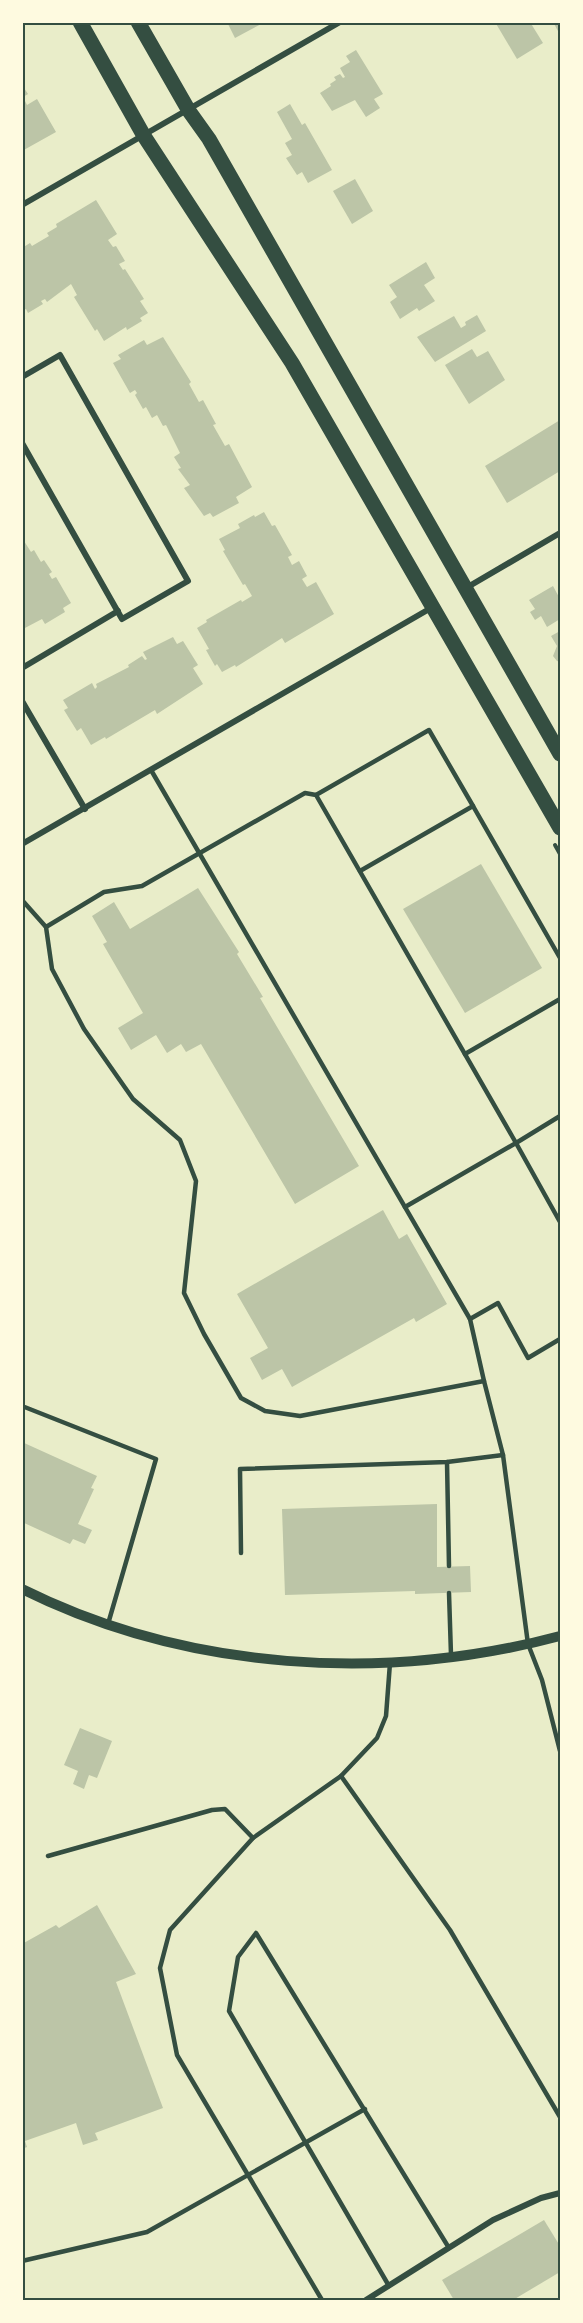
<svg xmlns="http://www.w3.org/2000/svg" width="583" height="2323" font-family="'Times New Roman',serif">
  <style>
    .building { fill: #bcc5a7 }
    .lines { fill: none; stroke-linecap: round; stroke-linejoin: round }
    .path { stroke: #344e41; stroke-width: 4 }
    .service { stroke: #344e41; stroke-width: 4.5 }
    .minor { stroke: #344e41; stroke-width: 6 }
    .tertiary { stroke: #344e41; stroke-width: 10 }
    .primary { stroke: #344e41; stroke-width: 15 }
    .neatline { fill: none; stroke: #344e41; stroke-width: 2 }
  </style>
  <rect width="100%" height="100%" fill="#e9edc9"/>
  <g class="building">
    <path d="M 227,22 L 265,22 L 235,38 Z"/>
    <path d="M 495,22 L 530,22 L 543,43 L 517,59 Z"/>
    <path d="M 553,22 L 560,22 L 560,30 L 558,31 Z"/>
    <path d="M 356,50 L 383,94 L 374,99 L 380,108 L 366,117 L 355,100 L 332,111 L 320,93 L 331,86 L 330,84 L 336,80 L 334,77 L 340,74 L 343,78 L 345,77 L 340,68 L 350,62 L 346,56 Z"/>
    <path d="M 22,85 L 28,94 L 23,97 L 27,105 L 37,99 L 56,132 L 22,151 Z"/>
    <path d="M 290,104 L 302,125 L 305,123 L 332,170 L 308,183 L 302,172 L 297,175 L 286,158 L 292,155 L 285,143 L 292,139 L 277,112 Z"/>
    <path d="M 355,179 L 373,211 L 352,224 L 333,191 Z"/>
    <path d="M 96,200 L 117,234 L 108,240 L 113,247 L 116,246 L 125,261 L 119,264 L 123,270 L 125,269 L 144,299 L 140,301 L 148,313 L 140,318 L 142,321 L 127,330 L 126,327 L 104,341 L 97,329 L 95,331 L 74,297 L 77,295 L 71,284 L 47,302 L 45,299 L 41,301 L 43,304 L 28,313 L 26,309 L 22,311 L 22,248 L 30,243 L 32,246 L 49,236 L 47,233 L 57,227 L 56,224 Z"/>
    <path d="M 426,262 L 435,278 L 424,285 L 435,301 L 419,311 L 417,308 L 400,319 L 390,302 L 397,297 L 389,285 Z"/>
    <path d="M 477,315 L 486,331 L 435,362 L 417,337 L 454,316 L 461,328 L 466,325 L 465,322 Z"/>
    <path d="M 163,337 L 191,382 L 189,384 L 199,402 L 203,400 L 216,424 L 213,425 L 225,446 L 229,444 L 252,487 L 236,497 L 239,503 L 213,517 L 210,513 L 204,516 L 184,488 L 190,485 L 178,469 L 181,468 L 174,457 L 180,453 L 166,425 L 163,426 L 157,415 L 152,418 L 146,407 L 143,409 L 135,395 L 137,393 L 135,390 L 130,393 L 113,363 L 121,359 L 118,355 L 144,340 L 147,345 Z"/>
    <path d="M 472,349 L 477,357 L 488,351 L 505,380 L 469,404 L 445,365 Z"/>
    <path d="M 560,420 L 560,471 L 507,503 L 485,466 Z"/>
    <path d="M 264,512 L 272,526 L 275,525 L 292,555 L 288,557 L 292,565 L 299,561 L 307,576 L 302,579 L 307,587 L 316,582 L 334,614 L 285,643 L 282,638 L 236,667 L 235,665 L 222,672 L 217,664 L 215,666 L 206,650 L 209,649 L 197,628 L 207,622 L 206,620 L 241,600 L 242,602 L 252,596 L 245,584 L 243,585 L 223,551 L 225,550 L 219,539 L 240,528 L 238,524 L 254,515 L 255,517 Z"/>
    <path d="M 24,541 L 31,552 L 34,550 L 41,562 L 44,560 L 52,572 L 49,574 L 52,579 L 56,577 L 71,603 L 63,608 L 65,612 L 45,624 L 42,619 L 23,629 Z"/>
    <path d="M 553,586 L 560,599 L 560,619 L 547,627 L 541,616 L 535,620 L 530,612 L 535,609 L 529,600 Z"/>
    <path d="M 560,631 L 560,662 L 557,661 L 553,656 L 557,646 L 551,636 Z"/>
    <path d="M 173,637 L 177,644 L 183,641 L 198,665 L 193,668 L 203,684 L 157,714 L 155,710 L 106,739 L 105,737 L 91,745 L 81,728 L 77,731 L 64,710 L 68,708 L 63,700 L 92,683 L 95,689 L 97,687 L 96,684 L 129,667 L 128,665 L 142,656 L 145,660 L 147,659 L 143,652 Z"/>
    <path d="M 481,864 L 542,968 L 465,1013 L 403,909 Z"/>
    <path d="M 198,888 L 239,952 L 237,954 L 263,997 L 260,998 L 359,1166 L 295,1204 L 201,1044 L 186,1052 L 181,1044 L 167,1053 L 156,1035 L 131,1050 L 118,1028 L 143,1013 L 103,944 L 107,942 L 92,916 L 114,902 L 130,929 Z"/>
    <path d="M 383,1210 L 399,1239 L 407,1234 L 447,1304 L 416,1322 L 414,1318 L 292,1387 L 282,1369 L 262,1380 L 250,1358 L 268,1348 L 237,1294 Z"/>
    <path d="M 22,1442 L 97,1476 L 91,1488 L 94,1489 L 78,1524 L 92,1530 L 85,1544 L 73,1539 L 70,1544 L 22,1522 Z"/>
    <path d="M 437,1504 L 437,1567 L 470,1566 L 471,1592 L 415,1594 L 415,1591 L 285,1595 L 282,1509 Z"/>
    <path d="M 80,1728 L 112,1741 L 97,1778 L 89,1775 L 84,1789 L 73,1784 L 78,1771 L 64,1765 Z"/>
    <path d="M 97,1905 L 136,1974 L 116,1982 L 163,2108 L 95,2133 L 98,2140 L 83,2145 L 76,2123 L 25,2141 L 27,2147 L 22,2149 L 22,1944 L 56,1925 L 59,1928 Z"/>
    <path d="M 544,2220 L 560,2246 L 560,2272 L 513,2300 L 454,2300 L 442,2280 Z"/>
  </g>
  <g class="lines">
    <path class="path" d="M 555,845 L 560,854"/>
    <g class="service">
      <path d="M 151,770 L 470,1319 L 484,1381"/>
      <path d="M 316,795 L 429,730 L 473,806"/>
      <path d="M 360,871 L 473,806 L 560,958"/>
      <path d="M 22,900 L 46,927 L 104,892 L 142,886 L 305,793 L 316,795 L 516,1143 L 560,1116"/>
      <path d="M 46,927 L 52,969 L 84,1029 L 133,1099 L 180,1140 L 196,1181 L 184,1293 L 204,1334 L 241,1398 L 265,1411 L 300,1416 L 484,1381 L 503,1455 L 528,1644 L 542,1680 L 560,1751"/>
      <path d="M 465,1054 L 560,999"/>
      <path d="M 405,1207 L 516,1143 L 560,1222"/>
      <path d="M 470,1319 L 498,1303 L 528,1358 L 560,1339"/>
      <path d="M 22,1406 L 156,1459 L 108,1624"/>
      <path d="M 447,1462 L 449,1566"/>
      <path d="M 241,1553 L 240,1469 L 447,1462 L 503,1455"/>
      <path d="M 449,1593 L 451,1655"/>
      <path d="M 341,1776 L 450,1930 L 560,2117"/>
      <path d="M 48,1856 L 212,1810 L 225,1809 L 253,1838"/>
      <path d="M 22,2261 L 147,2232 L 365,2109"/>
      <path d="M 389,2286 L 229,2011 L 238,1957 L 256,1933 L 449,2248"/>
      <path d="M 322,2300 L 177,2055 L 160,1968 L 170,1930 L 253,1838 L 341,1776 L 377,1738 L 386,1716 L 390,1663"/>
    </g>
    <g class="minor">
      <path d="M 22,205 L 340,22"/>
      <path d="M 22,377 L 60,355 L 188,581 L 122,619 L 22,443"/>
      <path d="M 466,588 L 560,533"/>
      <path d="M 22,668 L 118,611"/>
      <path d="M 22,701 L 85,809"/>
      <path d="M 22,844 L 431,608"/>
      <path d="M 366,2300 L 493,2220 L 541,2198 L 560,2193"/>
    </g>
    <path class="tertiary" d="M 22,1589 C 187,1671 384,1683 560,1636"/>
    <g class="primary">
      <path d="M 80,22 L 144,136 L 292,363 L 560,828"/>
      <path d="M 138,22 L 189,111 L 209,139 L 560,754"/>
    </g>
  </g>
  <rect width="583" height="2323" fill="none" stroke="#fefae0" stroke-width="48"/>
  <rect x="24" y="24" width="535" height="2275" class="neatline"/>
</svg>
